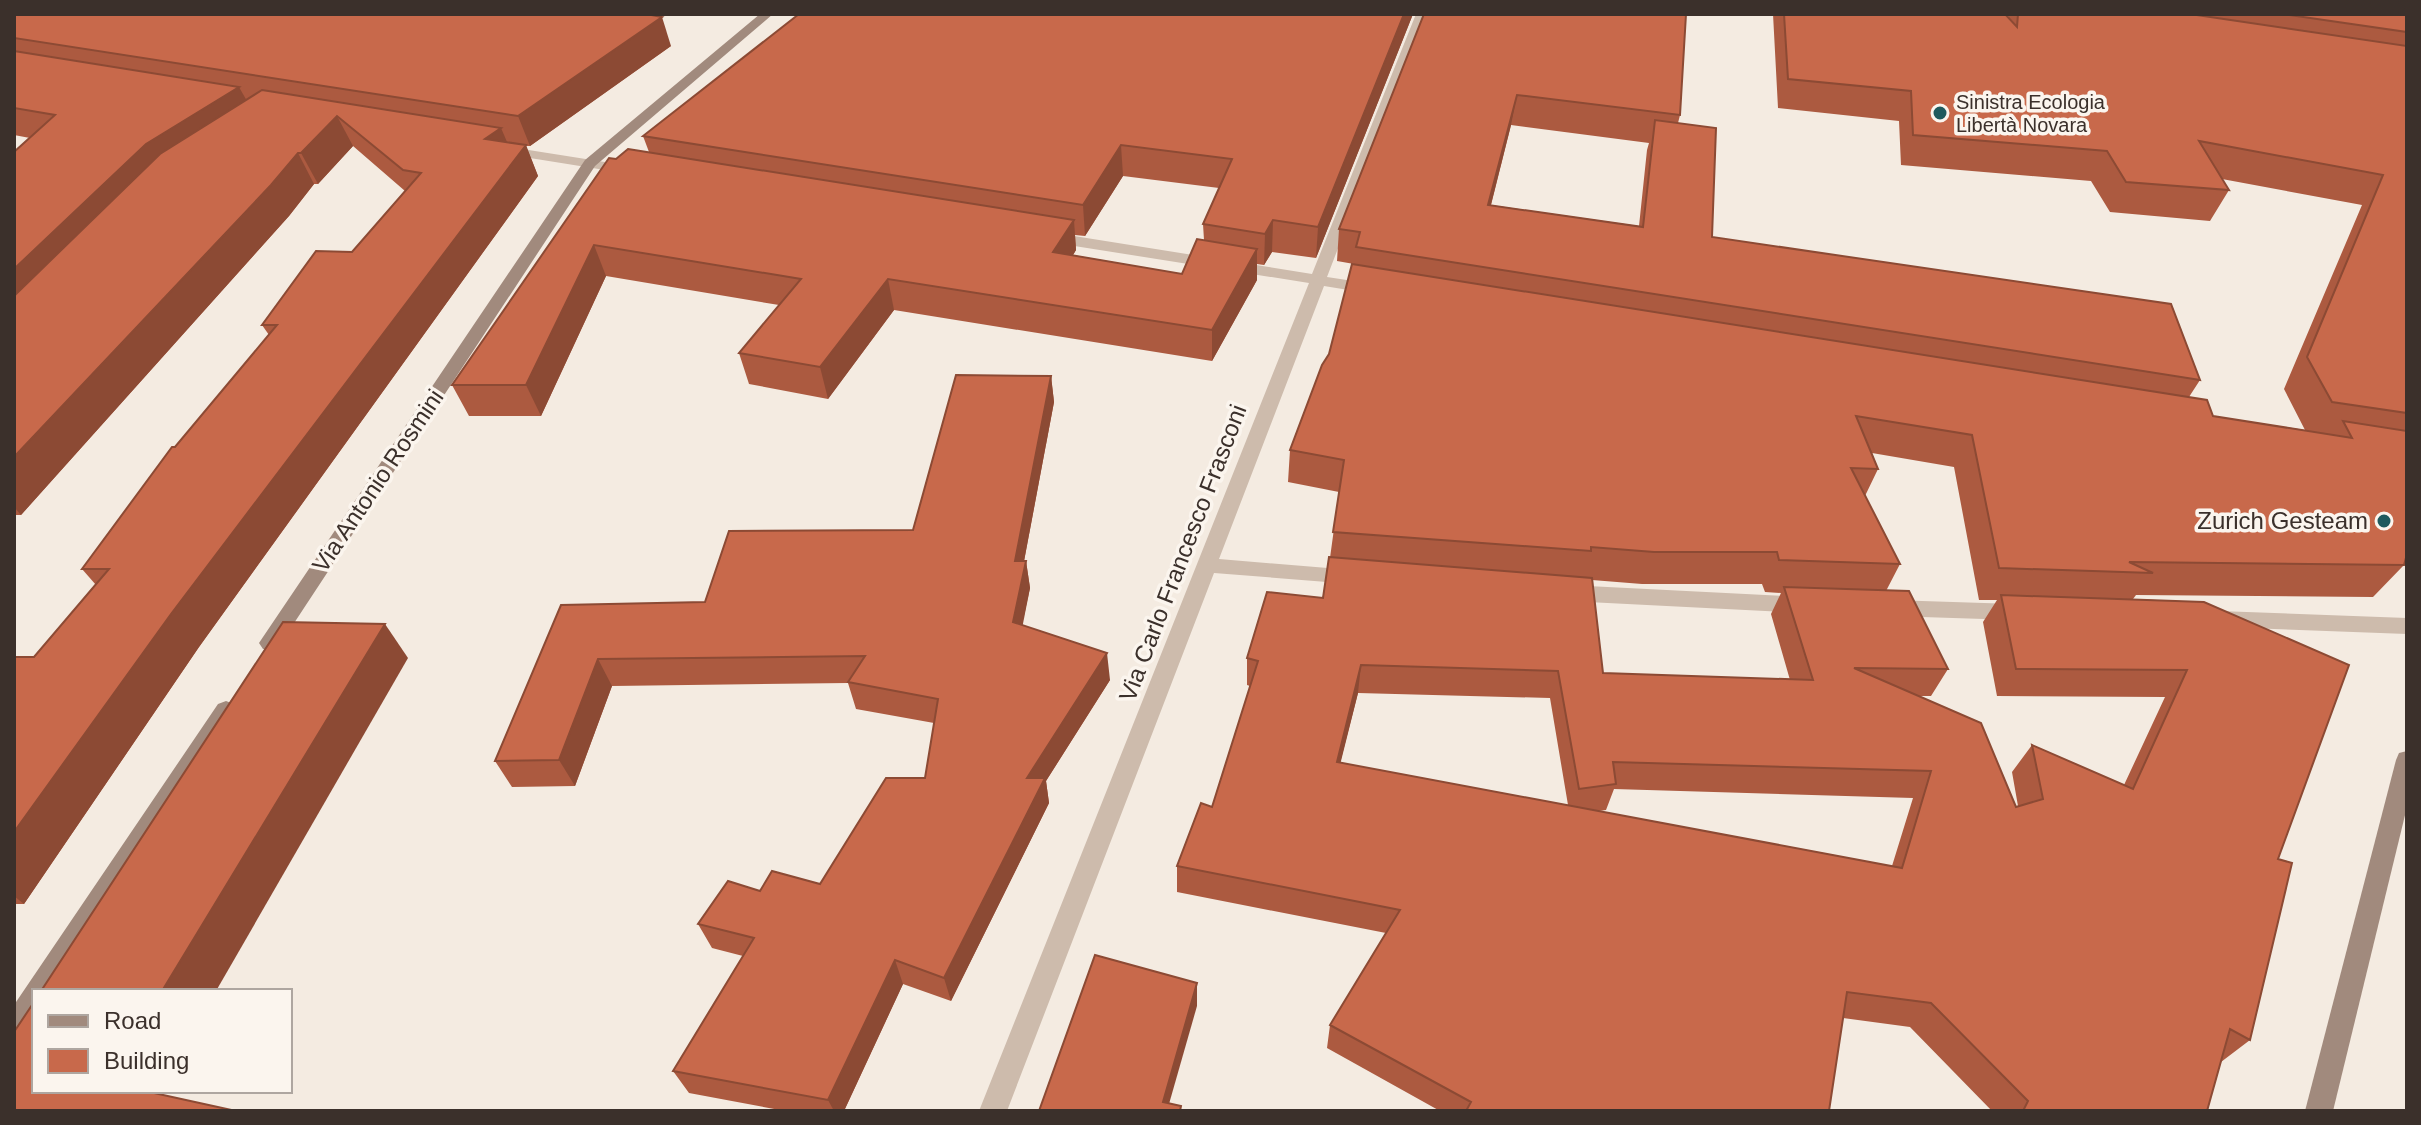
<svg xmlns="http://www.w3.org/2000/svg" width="2421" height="1125" font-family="Arial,sans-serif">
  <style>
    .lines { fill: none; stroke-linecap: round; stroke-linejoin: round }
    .street { fill: #cdbbac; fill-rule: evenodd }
    .secondary { fill: #a18a7d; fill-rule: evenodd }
    .wall { fill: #ac5a40; fill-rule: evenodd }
    .shaded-wall { fill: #8c4a34 }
    .building { fill: #c8694b; stroke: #8c4a34; stroke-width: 2; fill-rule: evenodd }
    .poi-dot { fill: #1f5a5e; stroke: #fbf5ee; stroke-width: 3 }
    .labels { text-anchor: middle; stroke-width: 7; stroke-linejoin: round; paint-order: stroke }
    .far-poi-label { font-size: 20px; fill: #3b302b; stroke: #fbf5ee; text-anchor: start }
    .street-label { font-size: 24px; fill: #3b302b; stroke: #fbf5ee }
    .poi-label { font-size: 24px; fill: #3b302b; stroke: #fbf5ee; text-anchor: end }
  </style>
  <rect width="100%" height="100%" fill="#f4ebe1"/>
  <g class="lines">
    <g class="street">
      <path d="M 1416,14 L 1428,14 L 1327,277 L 1373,284 L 1381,289 L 1373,294 L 1324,286 L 1219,559 L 1352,570 L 1359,572 L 1362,577 L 1359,582 L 1352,584 L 1214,573 L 1007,1111 L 979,1111 L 1309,283 L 1049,242 L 1041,237 L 1049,232 L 1312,274 Z"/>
      <path d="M 504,146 L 630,166 L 637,170 L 630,174 L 499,153 L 499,147 Z"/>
      <path d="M 1568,585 L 1803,597 L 1810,600 L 1813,605 L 1810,610 L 1803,613 L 1568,601 L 1561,598 L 1558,593 L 1561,588 Z"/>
      <path d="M 1891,600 L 2015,604 L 2022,607 L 2025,612 L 2022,617 L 2015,620 L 1891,616 L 1884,613 L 1881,608 L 1884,603 Z"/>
      <path d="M 2219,611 L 2407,618 L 2407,634 L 2219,627 L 2212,625 L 2209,619 L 2212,613 Z"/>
    </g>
    <g class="secondary">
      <path d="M 760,14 L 773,14 L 595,166 L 277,649 L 263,649 L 259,643 L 263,637 L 585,160 Z"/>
      <path d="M 226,701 L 234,704 L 237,710 L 234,716 L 54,991 L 34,991 C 34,1012 36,1032 14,1041 L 14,1005 L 218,704 Z"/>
      <path d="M 2407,751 L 2407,807 L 2333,1111 L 2305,1111 L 2396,760 L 2399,753 Z"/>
    </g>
  </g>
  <g class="wall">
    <path d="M 14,14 L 671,46 L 530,146 L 526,146 L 538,176 L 199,647 L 24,904 L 14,904 L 14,657 L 34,657 L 96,585 L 82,569 L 175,447 L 269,335 L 262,325 L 352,252 L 405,191 L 353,146 L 318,184 L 314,184 L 289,216 L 21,515 L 14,515 L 14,152 L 30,138 L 14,135 Z"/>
    <path d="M 1413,14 L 1316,258 L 1272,252 L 1264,265 L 1257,264 L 1257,280 L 1212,361 L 894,310 L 828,399 L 749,384 L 739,353 L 779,305 L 606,276 L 541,416 L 469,416 L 452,385 L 616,159 L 649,152 L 643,136 ZM 1123,176 L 1219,188 L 1203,224 L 1204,240 L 1182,274 L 1073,255 L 1076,250 L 1075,235 L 1085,236 Z"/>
    <path d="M 1424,14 L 1680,115 L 1678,123 L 1712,237 L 2200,380 L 2189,397 L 2213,416 L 2305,430 L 2284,389 L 2362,205 L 2222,179 L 2229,190 L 2210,221 L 2110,212 L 2091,181 L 1901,165 L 1899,121 L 1778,108 L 1773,14 L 2005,14 L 2008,17 L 2009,14 L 2407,14 L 2407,554 L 2404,565 L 2373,597 L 2136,595 L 2133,599 L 2204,602 L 2278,859 L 2250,1040 L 2221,1062 L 2207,1111 L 1992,1111 L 1910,1027 L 1843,1018 L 1829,1111 L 1440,1111 L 1327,1048 L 1330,1025 L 1386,933 L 1177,892 L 1177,866 L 1212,807 L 1250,686 L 1247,685 L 1247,658 L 1323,598 L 1330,558 L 1339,492 L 1288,482 L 1290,450 L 1329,354 L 1354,264 L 1337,261 L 1339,229 ZM 1511,125 L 1649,143 L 1647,150 L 1639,226 L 1491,205 ZM 1872,453 L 1954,467 L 1979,600 L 1997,600 L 1983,622 L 1997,696 L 2165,697 L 2124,785 L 2032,745 L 2012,772 L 2018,806 L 2016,807 L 1918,696 L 1931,696 L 1948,669 L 1886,591 L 1900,564 L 1865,496 L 1878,469 ZM 1592,580 L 1642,584 L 1762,584 L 1765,592 L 1781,593 L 1771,614 L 1790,680 L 1603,673 ZM 1358,693 L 1550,698 L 1568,805 L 1340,763 ZM 1614,789 L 1913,798 L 1892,866 L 1599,811 L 1606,810 Z"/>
    <path d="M 1051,376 L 1054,402 L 1024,561 L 1026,561 L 1030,588 L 1022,625 L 1110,680 L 1046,781 L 1049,803 L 951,1001 L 903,984 L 844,1111 L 785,1111 L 689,1093 L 673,1071 L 743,956 L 712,948 L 698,924 L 760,891 L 820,884 L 925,778 L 934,723 L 856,709 L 848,683 L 612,686 L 575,786 L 512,787 L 495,761 L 561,605 L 705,602 L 913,530 Z"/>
  </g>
  <g class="shaded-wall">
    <path d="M 1404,14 L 1413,14 L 1316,258 L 1318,227 Z"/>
    <path d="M 662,17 L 671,46 L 530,146 L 518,116 Z"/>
    <path d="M 239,87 L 256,117 L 14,326 L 14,269 L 146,144 Z"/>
    <path d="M 1517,95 L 1511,125 L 1483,236 L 1488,205 Z"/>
    <path d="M 337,116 L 353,146 L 318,184 L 301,153 Z"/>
    <path d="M 501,128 L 514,158 L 485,139 Z"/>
    <path d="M 526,145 L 538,176 L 199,647 L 24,904 L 14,896 L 14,832 L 171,614 Z"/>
    <path d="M 1121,145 L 1123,176 L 1085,236 L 1083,205 Z"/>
    <path d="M 298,153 L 314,184 L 289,216 L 21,515 L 14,507 L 14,457 Z"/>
    <path d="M 1074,220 L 1076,250 L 1056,283 L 1053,252 Z"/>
    <path d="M 1273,220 L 1272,252 L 1264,265 L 1265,234 Z"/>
    <path d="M 594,245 L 606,276 L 541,416 L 526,385 Z"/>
    <path d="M 1257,249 L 1257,280 L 1212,361 L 1212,330 Z"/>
    <path d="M 888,279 L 894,310 L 828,399 L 820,367 Z"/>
    <path d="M 1051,376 L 1054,402 L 1019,588 L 1015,561 Z"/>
    <path d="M 1026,561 L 1030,588 L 1018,649 L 1013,622 Z"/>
    <path d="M 385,624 L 408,658 L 216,991 L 162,991 Z"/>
    <path d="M 1107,653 L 1110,680 L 1046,781 L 1049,803 L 951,1001 L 944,978 L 1027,778 Z"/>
    <path d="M 598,659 L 612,686 L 575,786 L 559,760 Z"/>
    <path d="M 1361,665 L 1358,693 L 1334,789 L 1337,762 Z"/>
    <path d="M 895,960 L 903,984 L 844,1111 L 834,1111 L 828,1100 Z"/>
    <path d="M 1197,983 L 1197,1006 L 1167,1111 L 1163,1102 Z"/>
  </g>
  <g class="building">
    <path d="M 14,14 L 646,14 L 662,17 L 518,116 L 14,38 Z"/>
    <path d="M 799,14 L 1404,14 L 1318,227 L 1273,220 L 1265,234 L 1203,224 L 1232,159 L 1121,145 L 1083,205 L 643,136 Z"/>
    <path d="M 1424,14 L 1686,14 L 1680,115 L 1517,95 L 1488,205 L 1643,227 L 1655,120 L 1716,128 L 1712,237 L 2171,304 L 2200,380 L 1356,247 L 1360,232 L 1339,229 Z"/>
    <path d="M 1784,14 L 2005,14 L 2017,27 L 2018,14 L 2190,14 L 2407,46 L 2407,413 L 2332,402 L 2307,357 L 2383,175 L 2199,141 L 2229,190 L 2126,182 L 2107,151 L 1913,135 L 1911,91 L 1788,79 Z"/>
    <path d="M 2283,14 L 2407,14 L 2407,32 Z"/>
    <path d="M 14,51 L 239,87 L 146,144 L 14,269 L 14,152 L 55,115 L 14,108 Z"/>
    <path d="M 262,90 L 501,128 L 485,139 L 526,145 L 171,614 L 14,832 L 14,657 L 34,657 L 109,569 L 82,569 L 172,447 L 175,447 L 277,325 L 262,325 L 316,251 L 352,252 L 421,173 L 403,170 L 337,116 L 301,153 L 298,153 L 271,185 L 14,457 L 14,296 L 160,154 Z"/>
    <path d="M 628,149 L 1074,220 L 1053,252 L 1182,274 L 1197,239 L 1257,249 L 1212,330 L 888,279 L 820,367 L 739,353 L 801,279 L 594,245 L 526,385 L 452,385 L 609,158 L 616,159 Z"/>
    <path d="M 1352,264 L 2207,400 L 2213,416 L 2352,438 L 2343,421 L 2407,431 L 2407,554 L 2404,565 L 2129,562 L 2153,573 L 1999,568 L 1972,435 L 1856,416 L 1878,469 L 1851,468 L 1900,564 L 1779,560 L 1777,552 L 1654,552 L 1591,547 L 1591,551 L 1333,532 L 1344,460 L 1290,450 L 1322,365 L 1329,354 Z"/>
    <path d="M 956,375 L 1051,376 L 1015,561 L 1026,561 L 1013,622 L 1107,653 L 1027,778 L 1045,778 L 944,978 L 895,960 L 828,1100 L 673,1071 L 754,938 L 698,924 L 728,881 L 760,891 L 772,871 L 820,884 L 886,778 L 925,778 L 938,699 L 848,682 L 865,656 L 598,659 L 559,760 L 495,761 L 561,605 L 705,602 L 729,531 L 913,530 Z"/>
    <path d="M 1329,557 L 1592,578 L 1603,673 L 1813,680 L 1784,587 L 1909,591 L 1948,669 L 1854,668 L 1981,723 L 2016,807 L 2043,799 L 2032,745 L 2133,789 L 2187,670 L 2016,669 L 2001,595 L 2204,602 L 2349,665 L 2278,859 L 2292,863 L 2250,1040 L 2230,1029 L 2207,1111 L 2023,1111 L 2028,1101 L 1931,1003 L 1847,992 L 1829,1111 L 1466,1111 L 1471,1102 L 1330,1025 L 1400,910 L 1177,866 L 1201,803 L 1212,807 L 1258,661 L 1247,658 L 1267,592 L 1323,598 ZM 1361,665 L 1558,671 L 1579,789 L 1616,784 L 1613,762 L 1931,771 L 1902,868 L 1337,762 Z"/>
    <path d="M 283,622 L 385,624 L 162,991 L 41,991 Z"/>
    <path d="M 1095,955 L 1197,983 L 1163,1102 L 1181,1106 L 1180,1111 L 1039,1111 Z"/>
    <path d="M 34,1002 L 34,1091 L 145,1091 L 236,1111 L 14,1111 L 14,1032 Z"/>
  </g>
  <g class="poi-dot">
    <circle cx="1940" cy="113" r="8"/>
    <circle cx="2384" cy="521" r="8"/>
  </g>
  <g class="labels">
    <g class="far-poi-label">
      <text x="1956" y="109">Sinistra Ecologia<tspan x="1956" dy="23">Libertà Novara</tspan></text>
    </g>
    <g class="street-label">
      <text transform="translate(378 481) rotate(-56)" y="8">Via Antonio Rosmini</text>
      <text transform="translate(1183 553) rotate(-69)" y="8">Via Carlo Francesco Frasconi</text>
    </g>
    <g class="poi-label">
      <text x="2368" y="529">Zurich Gesteam</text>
    </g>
  </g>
  <rect width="2421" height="1125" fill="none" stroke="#3b302b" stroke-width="32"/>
  <rect x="32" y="989" width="260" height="104" fill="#fbf5ee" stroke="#aea6a0" stroke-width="2"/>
  <rect x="48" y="1015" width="40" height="12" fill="#a18a7d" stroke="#aea6a0" stroke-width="2"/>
  <text x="104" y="1029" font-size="24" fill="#3b302b">Road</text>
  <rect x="48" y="1049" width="40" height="24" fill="#c8694b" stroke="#aea6a0" stroke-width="2"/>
  <text x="104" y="1069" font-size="24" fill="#3b302b">Building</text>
</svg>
